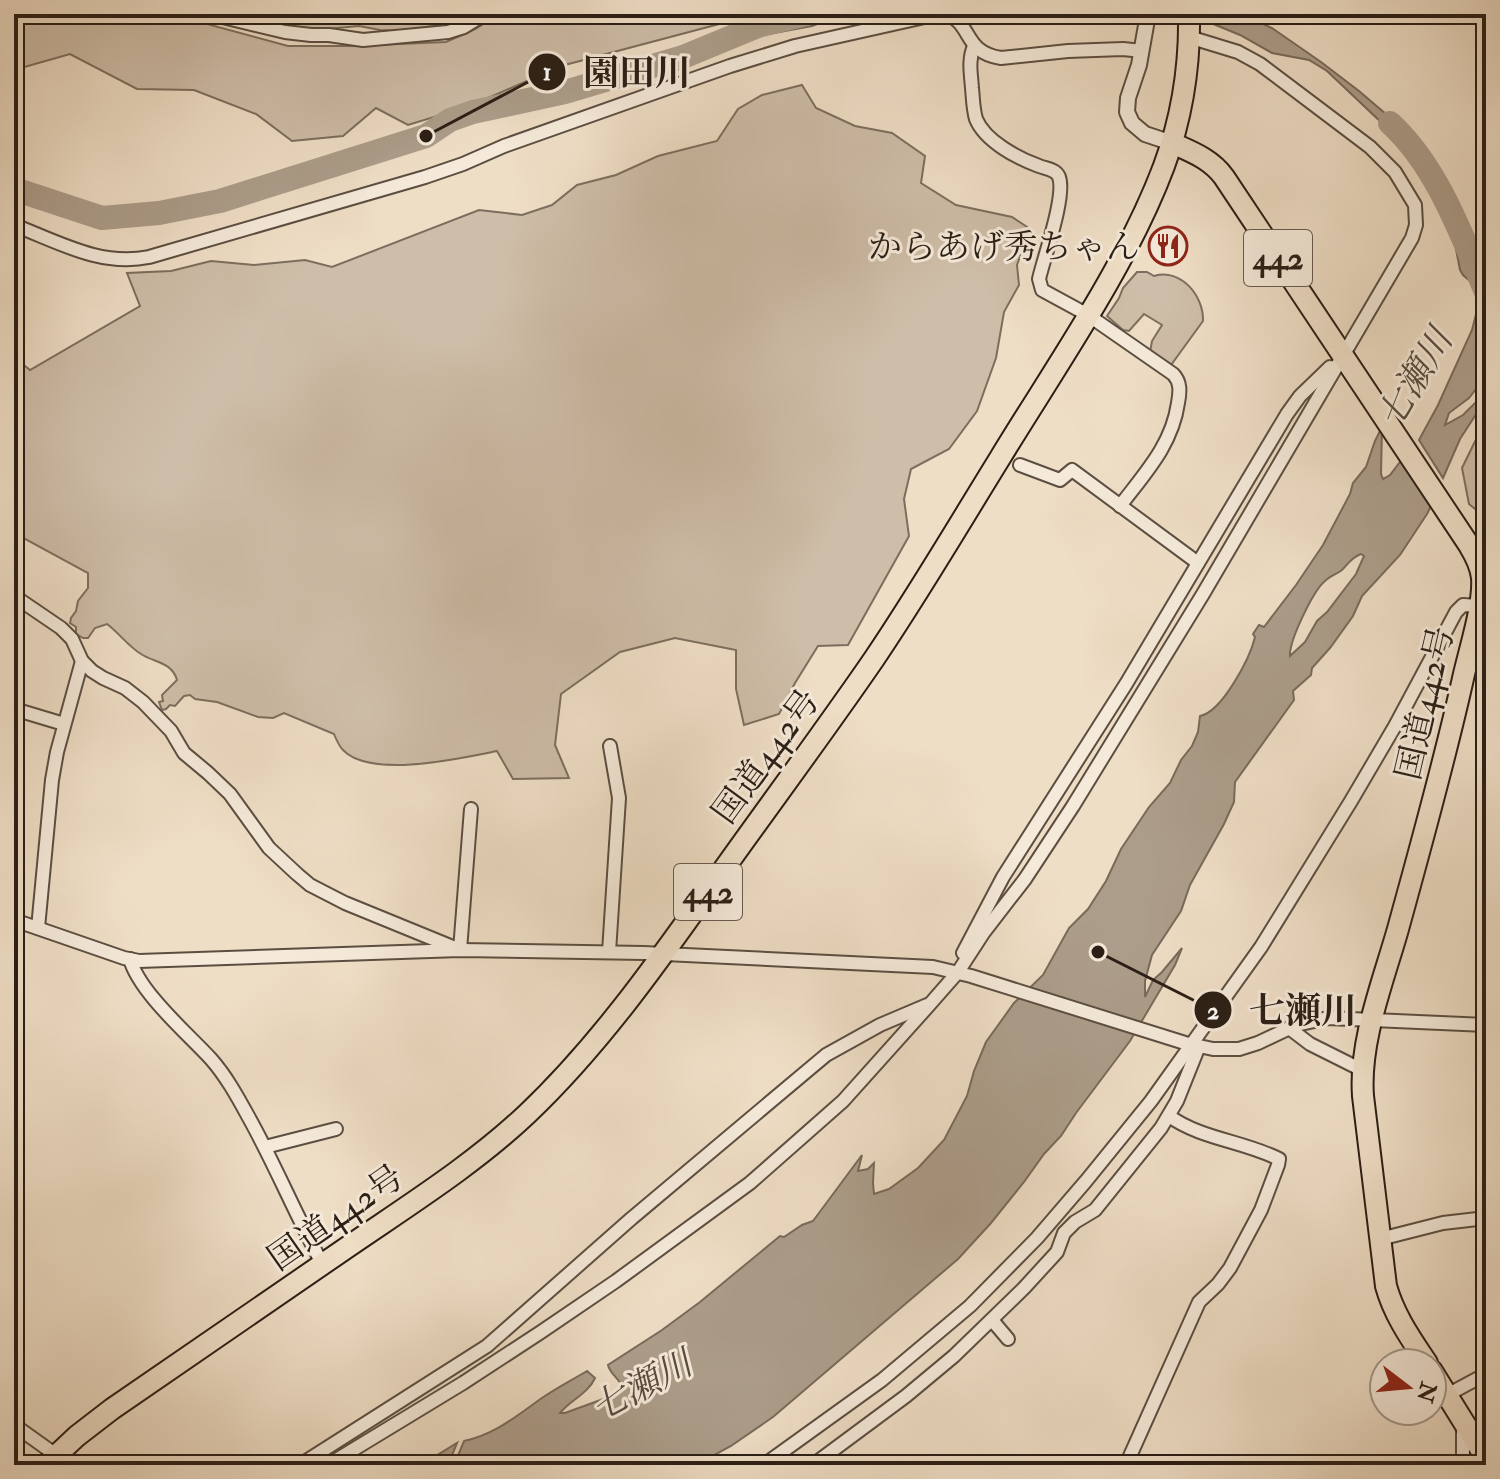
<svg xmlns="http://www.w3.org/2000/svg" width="1500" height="1479" font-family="'IM FELL Double Pica','Noto Serif JP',serif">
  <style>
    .green { fill: #cebda8; stroke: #7c6e5e; stroke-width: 2 }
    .water { fill: #ac9d8a; stroke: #786a5b; stroke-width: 2; fill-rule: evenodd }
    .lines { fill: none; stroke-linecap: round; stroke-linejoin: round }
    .river { stroke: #ac9d8a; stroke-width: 24 }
    .minor-casing { stroke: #5b4e41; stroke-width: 16 }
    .tertiary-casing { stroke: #5b4e41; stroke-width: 18 }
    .trunk-casing { stroke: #2a1e15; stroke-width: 24 }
    .minor { stroke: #f5eada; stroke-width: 12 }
    .tertiary { stroke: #f5eada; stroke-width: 14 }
    .trunk { stroke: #efdec6; stroke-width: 20 }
    .labels { text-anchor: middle; stroke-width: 6; stroke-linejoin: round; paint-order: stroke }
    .shield { fill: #f5eada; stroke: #675b50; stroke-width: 2 }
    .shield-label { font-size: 32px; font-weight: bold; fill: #2a1e15 }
    .poi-label { font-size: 34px; fill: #2a1e15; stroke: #f5eada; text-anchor: end }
    .street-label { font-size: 34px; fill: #2a1e15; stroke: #f5eada }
    .water-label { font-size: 36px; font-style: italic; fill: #584a3e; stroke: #f5eada }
    .leader { fill: none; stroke: #2a1e15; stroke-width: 3 }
    .callout-dot { fill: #2a1e15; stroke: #f5eada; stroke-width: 3 }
    .mark-label { font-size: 24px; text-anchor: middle; font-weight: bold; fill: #fff }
    .callout-label { font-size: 36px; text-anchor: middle; font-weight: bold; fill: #2a1e15; stroke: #f5eada; stroke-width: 6; stroke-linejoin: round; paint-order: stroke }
  </style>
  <rect width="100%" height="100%" fill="#efdec6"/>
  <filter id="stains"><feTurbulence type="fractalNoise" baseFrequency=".0025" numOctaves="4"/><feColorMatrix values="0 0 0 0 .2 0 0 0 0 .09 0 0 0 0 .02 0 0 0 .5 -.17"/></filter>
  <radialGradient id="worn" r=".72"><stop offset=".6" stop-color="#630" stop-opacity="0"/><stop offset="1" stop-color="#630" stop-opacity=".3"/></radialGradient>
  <g class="green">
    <path d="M 14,14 L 170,14 L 288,46 L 350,46 L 446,42 L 475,29 L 493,18 L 518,14 L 757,14 L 561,66 L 470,106 L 408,125 L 376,108 L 343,136 L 292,141 L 256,114 L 194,90 L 137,89 L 70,54 L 14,70 Z"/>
    <path d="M 277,14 L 458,14 L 439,25 L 402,31 L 380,30 L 359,26 L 326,29 L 275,26 L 275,17 Z"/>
    <path d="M 802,85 L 816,108 L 855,126 L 892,133 L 925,156 L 921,183 L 956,205 L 1012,217 L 1030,229 L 1017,265 L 1019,285 L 1004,312 L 996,358 L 977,411 L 949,449 L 911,469 L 904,499 L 909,536 L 848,645 L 818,646 L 795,683 L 779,714 L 744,725 L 736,689 L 736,650 L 675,638 L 620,652 L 561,694 L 555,745 L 569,778 L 513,779 L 497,751 C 462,758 370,779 343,750 C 339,746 336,739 334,734 L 284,713 L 273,718 L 258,717 L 217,702 L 195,699 L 190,695 L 184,696 L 175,706 L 170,705 L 166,709 L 162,710 L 159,702 L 163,701 L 162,695 L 177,680 C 172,662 155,663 141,654 C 128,646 119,633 107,624 L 95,628 L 88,638 L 83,638 L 76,634 L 76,627 L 70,623 L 71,618 L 76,611 L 78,601 L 88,588 L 88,573 L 14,533 L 14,357 L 30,370 L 140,306 L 127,273 L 171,271 L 211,261 L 254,265 L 305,260 L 332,267 L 479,210 L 522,215 L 552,205 L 577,185 L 616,175 L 658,156 L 717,141 L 738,109 L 762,95 Z"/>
    <path d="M 1137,272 L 1147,272 L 1154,276 C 1181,268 1204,296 1203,321 L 1171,365 L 1165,366 L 1150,352 L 1152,341 L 1162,325 L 1144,314 L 1129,331 L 1123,330 L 1107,316 L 1119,298 L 1123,288 Z"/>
    <path d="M 1486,419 L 1486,518 L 1469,504 L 1462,468 Z"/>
  </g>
  <g class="water">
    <path d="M 797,14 L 891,14 L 846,17 L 828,20 L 812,26 L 726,42 L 683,57 L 721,39 Z"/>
    <path d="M 1189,14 L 1241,14 L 1272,28 L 1321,62 L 1359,91 L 1408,133 C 1412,141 1409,150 1413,158 C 1416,163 1422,167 1426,171 C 1438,182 1453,196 1458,211 C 1465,234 1455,266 1483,279 L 1486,270 L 1486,376 L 1469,398 L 1449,413 L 1445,425 L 1463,415 L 1477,401 L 1486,397 L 1486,399 L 1460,439 L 1443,478 L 1419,440 L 1438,405 L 1472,330 L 1480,299 L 1477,287 L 1463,275 L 1460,270 L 1455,244 L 1454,230 L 1446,207 L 1384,125 L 1327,71 L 1309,60 L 1272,53 L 1240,35 Z"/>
    <path d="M 1382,427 L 1381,474 L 1383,479 L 1390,475 L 1403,458 L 1433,502 L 1427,514 L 1400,555 L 1362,596 L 1353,616 L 1330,648 L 1312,668 L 1311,675 L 1293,691 L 1294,700 L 1235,782 L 1234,802 L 1224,824 L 1190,885 L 1181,911 L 1152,955 L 1145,981 L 1145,997 L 1153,980 L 1162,972 L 1182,948 L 1175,965 L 1130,1041 L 1076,1113 L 1061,1136 L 1044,1154 L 1024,1182 L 991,1223 L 958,1259 L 773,1417 L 731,1446 L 696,1465 L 454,1465 L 464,1441 C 496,1434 516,1416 542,1398 C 556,1388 572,1380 587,1371 L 595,1378 C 588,1394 570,1400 560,1413 L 565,1413 L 606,1398 L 622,1387 C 619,1378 610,1374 608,1365 L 662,1330 L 700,1302 L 780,1236 L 784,1237 L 802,1225 L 813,1221 L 862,1155 L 858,1171 L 868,1169 L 874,1163 L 873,1183 L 874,1194 L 889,1189 L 918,1168 L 944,1140 L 967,1096 L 974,1071 L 986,1042 L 1014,1003 L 1043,975 L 1069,928 L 1088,909 L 1106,881 L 1121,849 L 1149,807 L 1170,783 L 1181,760 L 1192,746 L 1198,732 L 1200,716 C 1222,712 1250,658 1255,637 L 1253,634 L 1259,625 L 1264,627 L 1296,585 L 1323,545 L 1350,494 L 1353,483 L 1366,467 L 1375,441 ZM 1361,554 L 1364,556 L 1356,574 L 1327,612 L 1317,621 L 1305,642 L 1290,656 C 1289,641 1313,591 1325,581 C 1330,576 1337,574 1342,570 C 1349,563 1352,557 1361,554 Z"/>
    <path d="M 457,1443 L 448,1465 L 421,1465 Z"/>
  </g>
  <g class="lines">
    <g class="river">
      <path d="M 1390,123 C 1437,166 1461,234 1486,292"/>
      <path d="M 14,189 L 102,218 L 159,213 L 220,201 L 426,136 L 450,120 L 473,112 L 565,92 L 683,57 L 758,26 L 806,14"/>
    </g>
    <defs>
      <g id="minor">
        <path d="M 210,14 L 285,32 L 311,35 L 329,35 L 363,40 L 448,32 L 464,27 L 485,14"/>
        <path d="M 947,14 C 973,25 963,52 1001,58 L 1068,51 L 1123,49 L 1142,51"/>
        <path d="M 974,46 C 968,60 971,74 972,88 C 973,98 973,109 976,119 C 985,141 1017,158 1039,166 C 1046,169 1056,169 1059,177 C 1066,196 1044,257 1039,279 L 1042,290 L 1088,315 L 1173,374 C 1181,382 1180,392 1178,403 C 1172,445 1145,473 1120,506"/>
        <path d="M 14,225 C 58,242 101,267 149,257 L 425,177 L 463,164 L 504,146 L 730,66 L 795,46 L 938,14"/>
        <path d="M 1020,465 L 1060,480 L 1072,470 L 1198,563"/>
        <path d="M 14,596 L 61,628 L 72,639 L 82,661 L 92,671 L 103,678 L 125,688 L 143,702 L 171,731 L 184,753 L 208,773 L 230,794 L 269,848 L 297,874 L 310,885 L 345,903 L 460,950 L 471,809"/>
        <path d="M 14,709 L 64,724"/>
        <path d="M 14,920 L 124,958 L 139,961 L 460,950 L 644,953 L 933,967 L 971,976 L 1185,1043 L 1213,1049 L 1239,1049 L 1258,1043 L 1296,1025 L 1328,1018 L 1486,1025"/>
        <path d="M 38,928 L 52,780 L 57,752 L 82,661"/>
        <path d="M 609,952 L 619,798 L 610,746"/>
        <path d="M 963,953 L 1003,877 L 1126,684 L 1287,414 L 1300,396 L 1330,367"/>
        <path d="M 130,959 C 139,992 188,1034 211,1059 C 226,1076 237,1096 248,1116 C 275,1164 296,1216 323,1265"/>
        <path d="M 1289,1028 L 1310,1044 L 1362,1070"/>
        <path d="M 265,1147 L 336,1129"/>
        <path d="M 1380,1239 L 1443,1223 L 1486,1218"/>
        <path d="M 992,1320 L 1008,1339"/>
        <path d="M 1447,1395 L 1486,1374"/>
        <path d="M 14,1425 L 56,1455"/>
        <path d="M 300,1465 L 487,1346 L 632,1218 L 826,1055 L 880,1025 L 927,1005"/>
        <path d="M 328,1465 L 463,1383 L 541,1332 L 616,1281 L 750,1183 L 843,1101 L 930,1004 L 958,972 L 984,932 L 1025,879 L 1073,806 L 1203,594 L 1412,238 L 1416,225 L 1415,205 L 1395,172 L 1370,147 L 1260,64 L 1238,52 L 1189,37"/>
        <path d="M 764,1465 L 882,1380 L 970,1306 L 1037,1238 L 1086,1181 L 1151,1101 L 1261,947 L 1351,801 L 1395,726 L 1456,612 L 1463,605 L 1479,606"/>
        <path d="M 813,1465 L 906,1396 L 954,1356 L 1024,1288 L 1057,1252 L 1064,1233 L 1075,1222 L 1095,1210 L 1161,1128 L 1177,1101 L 1199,1046"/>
        <path d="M 1126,1465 L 1199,1302 L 1218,1284 L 1230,1268 L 1261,1210 L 1278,1165 L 1279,1159 C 1243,1141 1201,1139 1169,1116"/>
        <path d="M 1463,1465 L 1463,1424"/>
      </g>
      <path id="tertiary" d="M 1148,14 L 1139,65 L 1128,98 L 1127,112 L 1132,123 L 1145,134 L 1172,143"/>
      <g id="trunk">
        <path d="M 1172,143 C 1192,152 1211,159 1224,177 L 1469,545 C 1475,555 1481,566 1482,578 C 1484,604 1470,648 1464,674 C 1445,760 1421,845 1398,929 C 1383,982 1359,1041 1363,1096 L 1386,1286 C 1394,1315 1411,1339 1427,1363"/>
        <path d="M 1432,1371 L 1486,1458"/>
        <path d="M 46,1465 L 77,1436 L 112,1409 C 192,1354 272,1299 352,1244 C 412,1203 474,1164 527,1114 C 606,1039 668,947 731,859 C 779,792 828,726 874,659 C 918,594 958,526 1000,458 C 1056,366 1126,267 1164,166 C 1182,117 1190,66 1189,14"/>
      </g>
    </defs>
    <use href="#minor" class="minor-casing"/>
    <use href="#tertiary" class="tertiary-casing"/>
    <use href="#trunk" class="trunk-casing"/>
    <use href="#minor" class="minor"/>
    <use href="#tertiary" class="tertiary"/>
    <use href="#trunk" class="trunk"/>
  </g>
  <defs>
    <symbol id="restaurant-ring" viewBox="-11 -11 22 22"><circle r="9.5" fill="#f5eada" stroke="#8f2418" stroke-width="1.5"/><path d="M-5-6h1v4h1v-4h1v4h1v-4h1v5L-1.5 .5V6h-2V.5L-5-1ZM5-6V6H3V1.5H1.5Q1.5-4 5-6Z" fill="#8f2418"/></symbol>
  </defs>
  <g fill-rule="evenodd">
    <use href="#restaurant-ring" x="1146" y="224" width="44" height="44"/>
  </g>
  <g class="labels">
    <g class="shield">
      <rect x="1244" y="230" width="68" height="56" rx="6"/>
      <rect x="674" y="864" width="68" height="56" rx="6"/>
    </g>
    <g class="shield-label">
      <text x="1278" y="269">442</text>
      <text x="708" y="903">442</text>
    </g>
    <g class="poi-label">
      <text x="1140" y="258">からあげ秀ちゃん</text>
    </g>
    <g class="street-label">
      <text transform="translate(1424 703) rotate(-77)" y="12">国道442号</text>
      <text transform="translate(765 756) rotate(-54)" y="12">国道442号</text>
      <text transform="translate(335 1217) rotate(-35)" y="12">国道442号</text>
    </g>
    <g class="water-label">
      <text transform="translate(1414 378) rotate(-59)" y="13">七瀬川</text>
      <text transform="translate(641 1385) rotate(-28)" y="13">七瀬川</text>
    </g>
  </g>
  <path class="leader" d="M426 136L547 72M1098 952L1213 1010"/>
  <g class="callout-dot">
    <circle cx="426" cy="136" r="8"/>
    <circle cx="1098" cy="952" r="8"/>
    <circle cx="547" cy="72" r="20"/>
    <circle cx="1213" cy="1010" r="20"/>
  </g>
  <g class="mark-label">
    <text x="547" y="80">1</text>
    <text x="1213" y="1019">2</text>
  </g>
  <g class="callout-label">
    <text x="637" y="85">園田川</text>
    <text x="1303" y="1023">七瀬川</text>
  </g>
  <rect width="1500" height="1479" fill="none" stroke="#efdec6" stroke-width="48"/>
  <rect x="16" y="16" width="1468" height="1447" fill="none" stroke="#2a1e15" stroke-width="4"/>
  <rect x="24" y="24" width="1452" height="1431" fill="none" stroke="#2a1e15" stroke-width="2"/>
  <g transform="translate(1408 1387) rotate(106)"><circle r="38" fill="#f5eada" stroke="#a4988b" stroke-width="2"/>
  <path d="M0-6L14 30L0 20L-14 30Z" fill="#8f2418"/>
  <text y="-12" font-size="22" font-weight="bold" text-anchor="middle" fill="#2a1e15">N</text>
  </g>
  <rect width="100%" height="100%" filter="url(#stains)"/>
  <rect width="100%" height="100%" fill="url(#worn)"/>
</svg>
